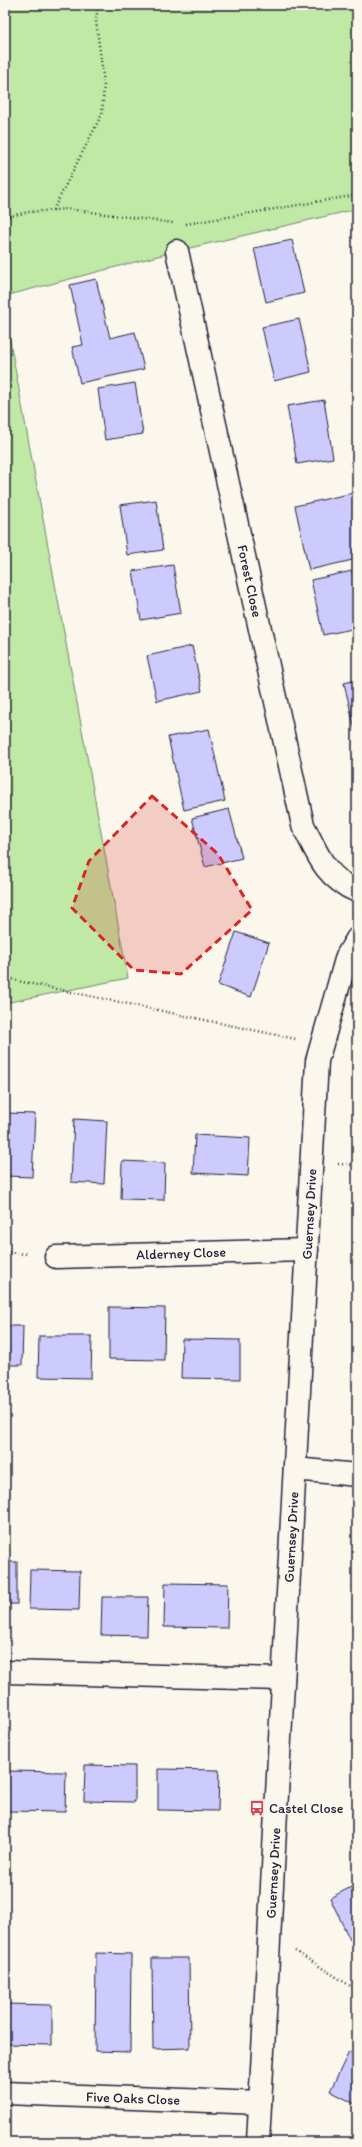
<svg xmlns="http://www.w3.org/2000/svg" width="362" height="2147" font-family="Itim,sans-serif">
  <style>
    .green { fill: #bfe9a4; stroke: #708670 }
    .building { fill: #cdcbfe; stroke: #22223b }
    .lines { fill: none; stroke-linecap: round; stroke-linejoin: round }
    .street-casing { stroke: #22223b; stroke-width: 25 }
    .path { stroke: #22223b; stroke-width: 2.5; stroke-dasharray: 1 3; stroke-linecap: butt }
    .street { stroke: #fbf7ec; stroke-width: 22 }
    .marked { fill: #d62828; fill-opacity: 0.2; stroke: #d62828; stroke-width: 3; stroke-dasharray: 8 5; stroke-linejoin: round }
    .labels { text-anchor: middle; stroke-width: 3; stroke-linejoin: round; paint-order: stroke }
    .street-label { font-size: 14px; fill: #22223b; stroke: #fbf7ec }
    .poi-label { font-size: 14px; fill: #22223b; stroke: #fbf7ec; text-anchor: start }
  </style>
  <rect width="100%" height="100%" fill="#fbf7ec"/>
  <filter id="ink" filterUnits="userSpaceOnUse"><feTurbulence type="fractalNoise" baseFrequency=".025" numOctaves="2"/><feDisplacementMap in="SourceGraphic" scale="8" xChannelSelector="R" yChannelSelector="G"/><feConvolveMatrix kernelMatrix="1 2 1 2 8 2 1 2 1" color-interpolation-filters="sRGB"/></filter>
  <g filter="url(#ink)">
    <g class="green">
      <path d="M 5,5 L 357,5 L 357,209 L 177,251 L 5,296 Z"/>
      <path d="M 5,314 L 128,978 L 5,1003 Z"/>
    </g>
    <g class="building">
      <path d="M 292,240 L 304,293 L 266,302 L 254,248 Z"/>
      <path d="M 96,279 L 110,338 L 135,332 L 144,369 L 80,383 L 72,347 L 83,345 L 70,285 Z"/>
      <path d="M 299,319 L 311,372 L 274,381 L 262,327 Z"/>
      <path d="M 135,383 L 143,434 L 105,440 L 98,389 Z"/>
      <path d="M 324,400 L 333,458 L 297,464 L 287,406 Z"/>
      <path d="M 353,493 L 357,511 L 357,559 L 309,570 L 295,506 Z"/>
      <path d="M 156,500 L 163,550 L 127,555 L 120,505 Z"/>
      <path d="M 173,565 L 181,613 L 141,620 L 133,571 Z"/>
      <path d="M 352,571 L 357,592 L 357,628 L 323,635 L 311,580 Z"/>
      <path d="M 192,646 L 202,691 L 157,701 L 147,656 Z"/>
      <path d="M 357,680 L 357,734 L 356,734 L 344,683 Z"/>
      <path d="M 209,729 L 225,801 L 184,810 L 168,737 Z"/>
      <path d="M 229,809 L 242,858 L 205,867 L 192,818 Z"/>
      <path d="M 236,932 L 269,943 L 251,997 L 218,985 Z"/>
      <path d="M 5,1113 L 35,1114 L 32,1177 L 5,1176 Z"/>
      <path d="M 74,1119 L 107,1121 L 104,1184 L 71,1182 Z"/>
      <path d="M 195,1135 L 250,1138 L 248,1176 L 193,1173 Z"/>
      <path d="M 122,1161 L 165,1163 L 164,1200 L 121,1199 Z"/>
      <path d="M 109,1307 L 165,1308 L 164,1360 L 109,1359 Z"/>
      <path d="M 5,1326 L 23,1326 L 22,1365 L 5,1365 Z"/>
      <path d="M 39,1336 L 92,1336 L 91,1378 L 38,1377 Z"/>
      <path d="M 182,1339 L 240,1340 L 240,1379 L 181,1378 Z"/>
      <rect x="5" y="1562" width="12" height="42"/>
      <path d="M 30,1570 L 80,1571 L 79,1610 L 29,1609 Z"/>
      <path d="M 165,1583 L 228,1584 L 227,1628 L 164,1627 Z"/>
      <path d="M 102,1597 L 148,1597 L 147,1636 L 101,1635 Z"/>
      <path d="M 85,1765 L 135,1766 L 135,1802 L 84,1801 Z"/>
      <path d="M 158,1769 L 219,1770 L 218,1811 L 158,1810 Z"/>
      <path d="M 8,1771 L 66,1772 L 65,1812 L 7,1811 Z"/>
      <path d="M 357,1884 L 357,1936 L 350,1940 L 330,1898 Z"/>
      <path d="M 96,1953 L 131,1954 L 130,2052 L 95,2051 Z"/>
      <path d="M 152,1958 L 189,1958 L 190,2048 L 153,2049 Z"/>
      <path d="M 5,2004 L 52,2005 L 52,2045 L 5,2044 Z"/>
      <path d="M 349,2052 L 357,2056 L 357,2105 L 330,2091 Z"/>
    </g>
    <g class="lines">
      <defs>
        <g id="street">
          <path d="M 177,251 L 303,825 C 317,853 325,878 357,891"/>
          <path d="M 56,1257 L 307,1250"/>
          <path d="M 295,1469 L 357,1475"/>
          <path d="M 5,1672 L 283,1679"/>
          <path d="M 5,2093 L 260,2103"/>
          <path d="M 258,2142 L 317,1061 L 347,956 L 357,939"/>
        </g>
      </defs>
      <use href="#street" class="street-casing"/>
      <g class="path">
        <path d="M 53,210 L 102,114 L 104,83 L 96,21 L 98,5"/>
        <path d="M 5,217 L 29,212 L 68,209 L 173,223"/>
        <path d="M 186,224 L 357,195"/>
        <path d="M 5,976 L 18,981 L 296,1039"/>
        <path d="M 338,1164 L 357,1165"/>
        <path d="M 5,1252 L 28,1254"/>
        <path d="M 295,1951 L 357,1990"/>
      </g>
      <use href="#street" class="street"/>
    </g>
  </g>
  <path class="marked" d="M 152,796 L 218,854 L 252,910 L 181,974 L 134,970 L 72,908 L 89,861 Z"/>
  <defs>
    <symbol id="bus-bare" viewBox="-9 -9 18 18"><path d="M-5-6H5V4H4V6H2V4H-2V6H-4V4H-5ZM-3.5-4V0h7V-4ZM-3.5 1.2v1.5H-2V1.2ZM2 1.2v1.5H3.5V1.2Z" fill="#d1495b" stroke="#fbf7ec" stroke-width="2.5" paint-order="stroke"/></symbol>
  </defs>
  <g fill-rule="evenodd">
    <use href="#bus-bare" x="246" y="1797" width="22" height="22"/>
  </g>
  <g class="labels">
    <g class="street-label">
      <text transform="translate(250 581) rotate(78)" y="5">Forest Close</text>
      <text transform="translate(309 1214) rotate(-87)" y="5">Guernsey Drive</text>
      <text transform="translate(181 1253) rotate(-2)" y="5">Alderney Close</text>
      <text transform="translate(291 1537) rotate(-87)" y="5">Guernsey Drive</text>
      <text transform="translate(273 1873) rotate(-87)" y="5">Guernsey Drive</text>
      <text transform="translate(133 2098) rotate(2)" y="5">Five Oaks Close</text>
    </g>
    <g class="poi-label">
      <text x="269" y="1813">Castel Close</text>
    </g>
  </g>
  <rect width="362" height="2147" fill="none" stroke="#fbf7ec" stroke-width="20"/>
  <rect x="10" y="10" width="342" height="2127" fill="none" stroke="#22223b" stroke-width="1.5" filter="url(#ink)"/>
</svg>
